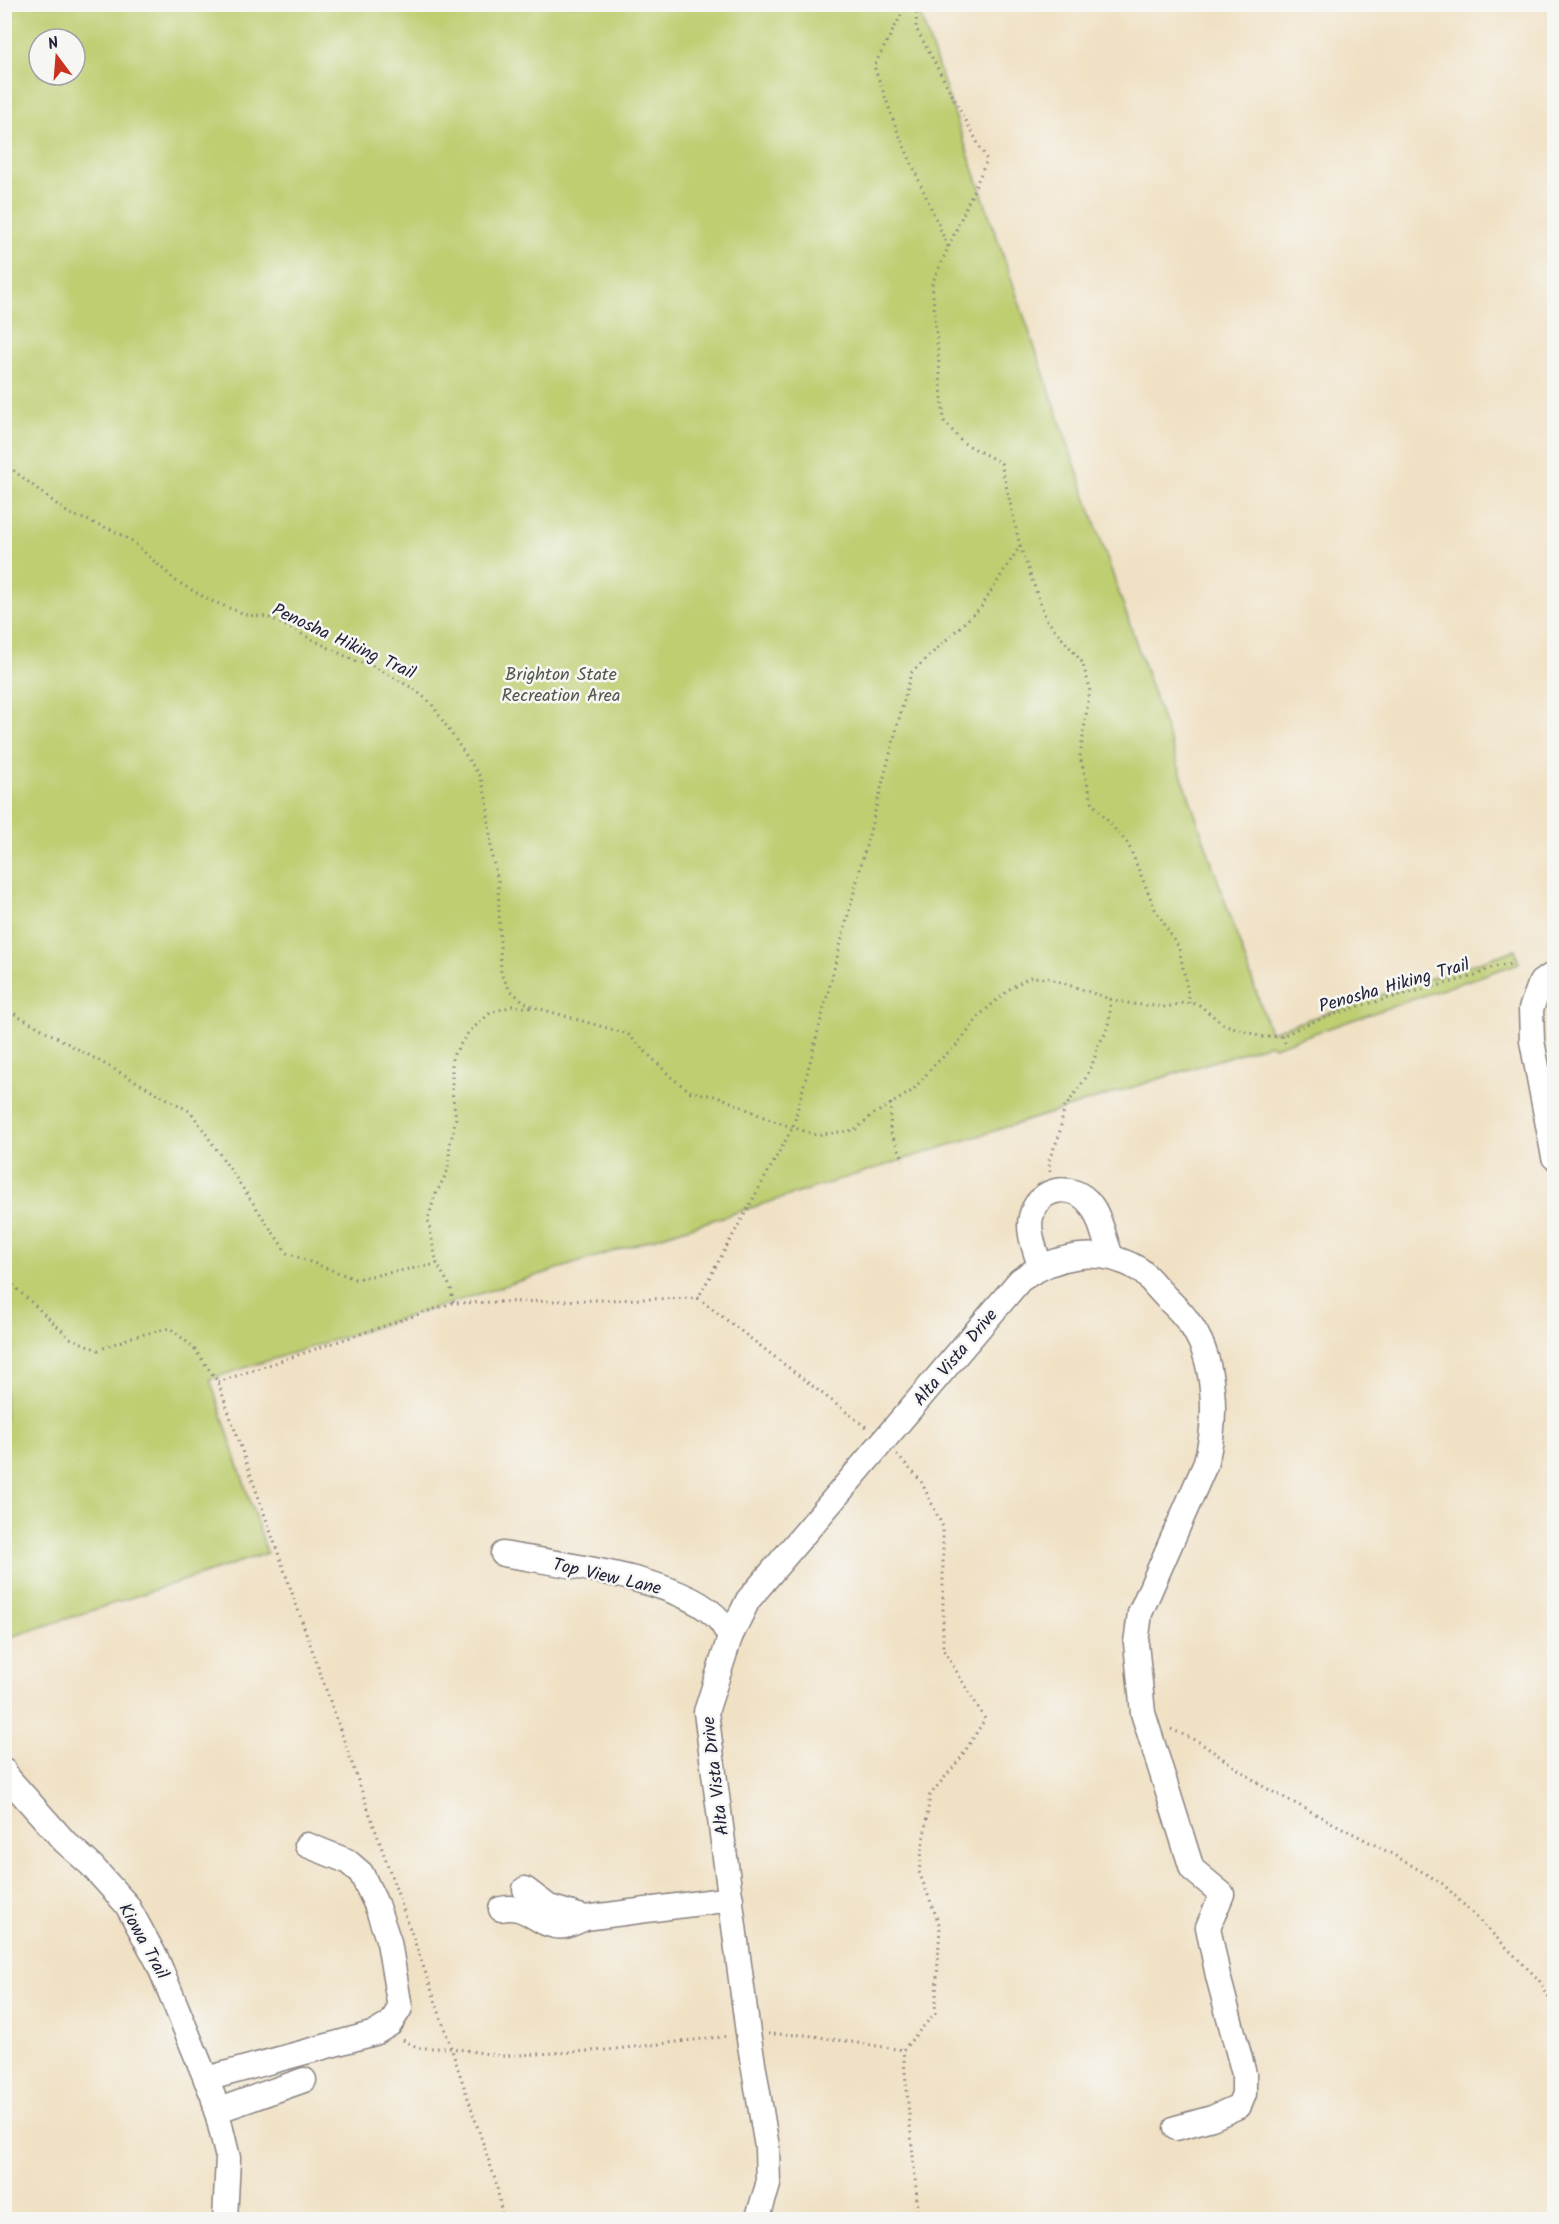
<svg xmlns="http://www.w3.org/2000/svg" width="1559" height="2224" font-family="Kalam,sans-serif">
  <style>
    .green { fill: #bece71; stroke: #707856; stroke-width: 1.5; fill-rule: evenodd }
    .lines { fill: none; stroke-linecap: round; stroke-linejoin: round }
    .minor-casing { stroke: #898280; stroke-width: 27 }
    .path { stroke: #898280; stroke-width: 3; stroke-dasharray: 1.5 4.5; stroke-linecap: butt }
    .minor { stroke: #fff; stroke-width: 24 }
    .labels { text-anchor: middle; stroke-width: 5; stroke-linejoin: round; paint-order: stroke }
    .street-label { font-size: 18px; fill: #22223b; stroke: #f6f6f2 }
    .park-label { font-size: 18px; fill: #51564b; stroke: #f6f6f2 }
  </style>
  <rect width="100%" height="100%" fill="#f6f6f2"/>
  <filter id="ink" filterUnits="userSpaceOnUse"><feTurbulence type="fractalNoise" baseFrequency=".0167" numOctaves="2"/><feDisplacementMap in="SourceGraphic" scale="12" xChannelSelector="R" yChannelSelector="G"/><feConvolveMatrix kernelMatrix="1 2 1 2 8 2 1 2 1" color-interpolation-filters="sRGB"/></filter>
  <filter id="wash" filterUnits="userSpaceOnUse"><feTurbulence type="fractalNoise" baseFrequency=".008" numOctaves="4" result="noise"/><feDisplacementMap in="SourceGraphic" scale="24" xChannelSelector="R" yChannelSelector="G"/><feGaussianBlur stdDeviation="1.35" result="paint"/><feColorMatrix in="noise" values="0 0 0 0 0 0 0 0 0 0 0 0 0 0 0 0 0 1.4 0 .05"/><feComposite in="paint" operator="in"/></filter>
  <g filter="url(#wash)">
    <rect width="100%" height="100%" fill="#f0e1c4"/>
    <path class="green" d="M 4,5 L 917,5 L 1270,1032 L 1515,950 L 1519,963 L 1274,1047 L 1269,1044 L 210,1379 L 267,1553 L 5,1639 ZM 39,39 L 75,39 L 75,75 L 39,75 Z"/>
  </g>
  <g filter="url(#ink)">
    <g class="lines">
      <defs>
        <g id="minor">
          <path d="M 1554,974 L 1541,982 L 1531,1009 L 1532,1041 L 1554,1157"/>
          <path d="M 1040,1266 C 1036,1252 1027,1232 1031,1217 C 1038,1187 1073,1181 1091,1205 C 1100,1216 1105,1242 1111,1256"/>
          <path d="M 503,1554 C 558,1564 685,1578 720,1621 C 724,1626 727,1632 730,1637"/>
          <path d="M 4,1771 L 9,1779 L 65,1842 L 91,1865 L 127,1905 L 157,1960 L 213,2096 L 228,2158 L 225,2220"/>
          <path d="M 525,1889 L 549,1907 L 585,1918 L 731,1899"/>
          <path d="M 501,1909 C 529,1902 539,1930 565,1926 C 571,1925 577,1921 583,1919"/>
          <path d="M 206,2079 L 375,2033 L 390,2024 L 400,2008 L 389,1942 L 376,1904 L 361,1873 L 347,1861 L 307,1845"/>
          <path d="M 216,2111 L 304,2080"/>
          <path d="M 757,2220 L 768,2185 L 767,2147 L 748,2033 L 706,1712 L 730,1637 L 748,1600 L 1020,1280 C 1056,1255 1100,1245 1140,1270 C 1148,1276 1155,1286 1162,1293 C 1170,1302 1180,1310 1187,1320 C 1217,1357 1218,1422 1205,1465 L 1140,1613 L 1136,1643 L 1143,1713 L 1192,1869 L 1222,1894 L 1208,1927 L 1218,1976 L 1244,2074 L 1244,2094 L 1239,2106 L 1212,2118 L 1176,2128"/>
        </g>
      </defs>
      <use href="#minor" class="minor-casing"/>
      <g class="path">
        <path d="M 904,4 L 905,8 L 874,66 L 897,130 L 948,247"/>
        <path d="M 4,463 L 68,513 L 110,529 L 132,541 L 176,581 L 209,600 L 247,615 L 268,617 L 355,661 L 373,666 L 414,689 L 431,703 L 481,778 L 487,802 L 492,857 L 498,881 L 501,974 L 510,990 L 524,1002 L 537,1008 L 628,1034 L 672,1078 L 691,1092 L 720,1097 L 768,1119 L 816,1135 L 855,1130 L 871,1116 L 912,1091 L 935,1064 L 958,1044 L 981,1014 L 1012,987 L 1030,977 L 1048,978 L 1110,999 L 1132,1004 L 1166,1007 L 1183,1003 L 1198,1004 L 1223,1024 L 1262,1037 L 1283,1036 L 1307,1024 L 1359,1006 L 1475,976 L 1493,967 L 1512,964"/>
        <path d="M 1020,546 L 1046,619 L 1082,662 L 1090,688 L 1080,757 L 1093,804 L 1128,844 L 1155,909 L 1179,948 L 1190,1003"/>
        <path d="M 4,1008 L 191,1112 L 287,1253 L 355,1279 L 437,1264"/>
        <path d="M 1283,1036 L 1285,1043"/>
        <path d="M 891,1103 L 890,1131 L 904,1160"/>
        <path d="M 1050,1172 L 1049,1160 L 1059,1136 L 1064,1109 L 1085,1079 L 1094,1060 L 1098,1045 L 1106,1033 L 1110,1016 L 1110,999"/>
        <path d="M 4,1277 L 70,1338 L 98,1350 L 132,1337 L 170,1328 L 193,1347 L 218,1382 L 433,1994 L 496,2182 L 503,2220"/>
        <path d="M 698,1298 L 867,1428"/>
        <path d="M 453,1302 L 451,1288 L 437,1264 L 428,1220 L 434,1198 L 448,1170 L 450,1144 L 456,1118 L 452,1091 L 452,1057 L 468,1033 L 490,1013 L 512,1006 L 532,1008"/>
        <path d="M 218,1382 L 452,1303 L 698,1298 L 793,1127 L 911,673 L 981,607 L 1020,546 L 1001,463 L 962,442 L 944,421 L 932,284 L 987,160 L 916,28 L 917,4"/>
        <path d="M 897,1455 L 921,1481 L 943,1527 L 943,1649 L 985,1719 L 960,1759 L 930,1795 L 919,1872 L 940,1926 L 935,2013 L 903,2050 L 919,2220"/>
        <path d="M 1171,1729 L 1199,1742 L 1264,1787 L 1394,1855 L 1443,1884 L 1539,1980 L 1554,2008"/>
        <path d="M 768,2034 L 806,2035 L 903,2050"/>
        <path d="M 403,2040 L 419,2048 L 451,2048 L 502,2056 L 607,2050 L 729,2036"/>
      </g>
      <use href="#minor" class="minor"/>
    </g>
  </g>
  <g class="labels">
    <g class="street-label">
      <text transform="translate(344 641) rotate(25)" y="6">Penosha Hiking Trail</text>
      <text transform="translate(1394 985) rotate(-16)" y="6">Penosha Hiking Trail</text>
      <text transform="translate(955 1357) rotate(-50)" y="6">Alta Vista Drive</text>
      <text transform="translate(607 1576) rotate(13)" y="6">Top View Lane</text>
      <text transform="translate(715 1776) rotate(-97)" y="6">Alta Vista Drive</text>
      <text transform="translate(144 1941) rotate(61)" y="6">Kiowa Trail</text>
    </g>
    <g class="park-label">
      <text x="561" y="680">Brighton State<tspan x="561" dy="21">Recreation Area</tspan></text>
    </g>
  </g>
  <rect width="1559" height="2224" fill="none" stroke="#f6f6f2" stroke-width="24"/>
  <g transform="translate(57 57) rotate(344)"><circle r="28" fill="#f6f6f2" stroke="#a1a1a9" stroke-width="1.5"/>
  <path d="M0-4.5L10 22L0 15L-10 22Z" fill="#c8321e"/>
  <text y="-9" font-size="16" font-weight="bold" text-anchor="middle" fill="#22223b">N</text>
  </g>
</svg>
